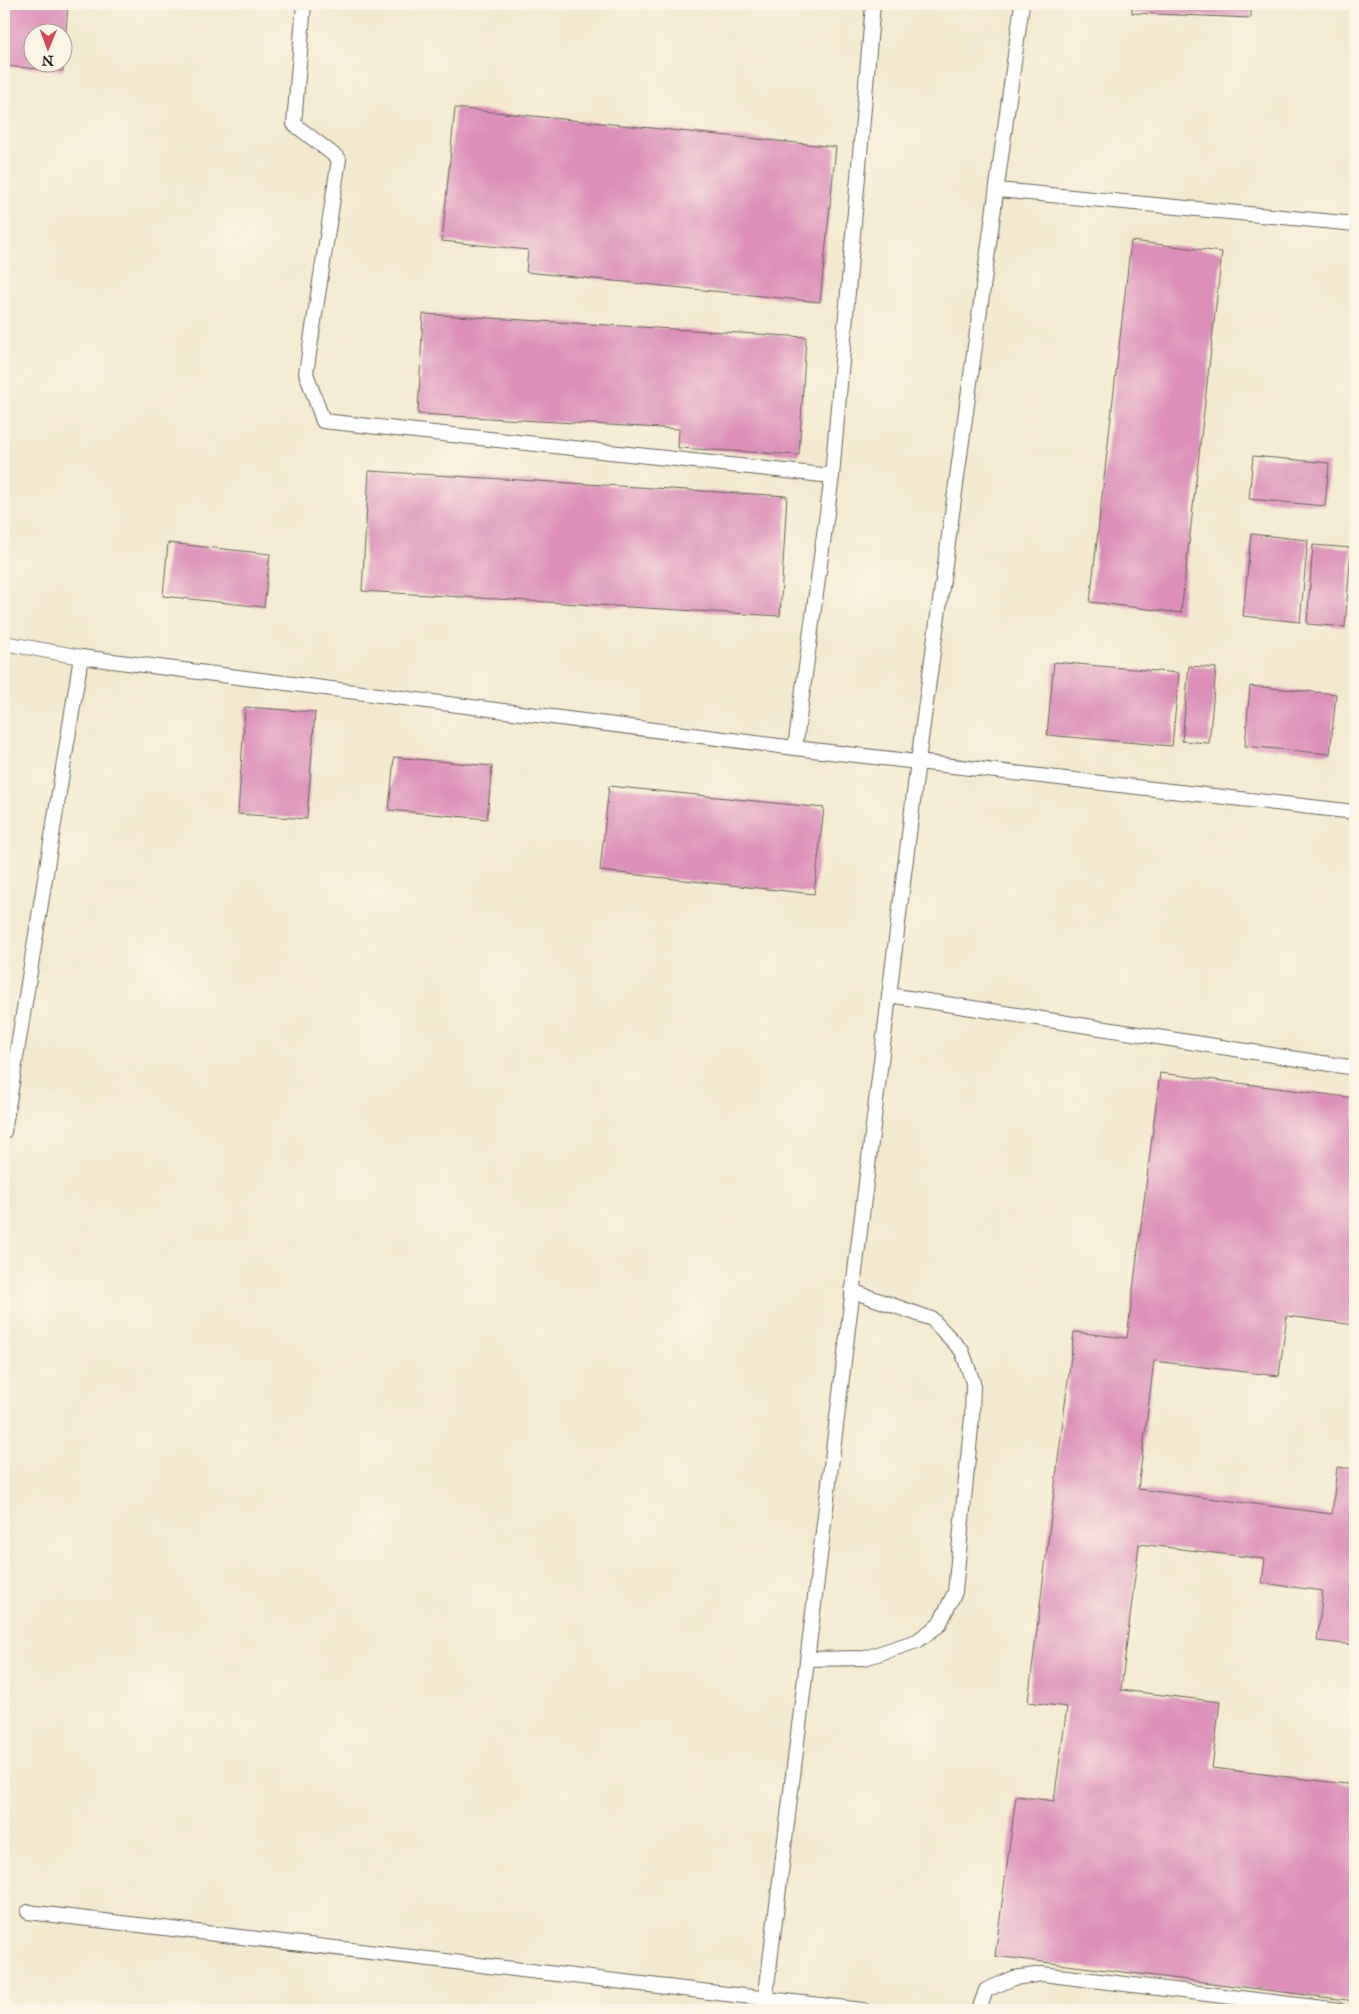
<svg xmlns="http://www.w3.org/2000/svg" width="1359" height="2014" font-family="'IM FELL Great Primer',serif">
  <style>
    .building { fill: #db8fb9 }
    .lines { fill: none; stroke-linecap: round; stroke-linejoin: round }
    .service-casing { stroke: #67645a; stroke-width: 16 }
    .service { stroke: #fff; stroke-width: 14 }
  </style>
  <rect width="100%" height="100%" fill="#fcf5e5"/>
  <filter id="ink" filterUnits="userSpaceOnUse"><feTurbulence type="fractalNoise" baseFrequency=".02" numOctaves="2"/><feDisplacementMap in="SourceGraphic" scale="10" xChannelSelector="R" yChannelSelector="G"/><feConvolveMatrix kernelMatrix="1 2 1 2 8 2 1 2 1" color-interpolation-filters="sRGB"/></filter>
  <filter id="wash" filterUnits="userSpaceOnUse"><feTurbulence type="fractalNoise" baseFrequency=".0096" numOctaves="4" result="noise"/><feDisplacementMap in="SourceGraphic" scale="20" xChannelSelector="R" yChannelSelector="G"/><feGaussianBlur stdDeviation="1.12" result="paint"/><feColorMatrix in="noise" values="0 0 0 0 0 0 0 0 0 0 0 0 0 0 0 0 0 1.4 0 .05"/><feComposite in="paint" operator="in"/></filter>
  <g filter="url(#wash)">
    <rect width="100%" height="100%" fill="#f2e9ce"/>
    <g id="blocks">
      <g class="building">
        <path d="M 4,4 L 68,4 L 64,58 L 62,32 L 32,32 L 32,62 L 64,62 L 63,71 L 4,66 Z"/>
        <path d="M 1132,4 L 1251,4 L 1251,18 L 1132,13 Z"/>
        <path d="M 455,108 L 836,147 L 820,302 L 526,272 L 528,250 L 442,241 Z"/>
        <path d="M 1131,241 L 1222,252 L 1181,613 L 1090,602 Z"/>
        <path d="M 423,314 L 806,337 L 799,455 L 678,448 L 679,429 L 418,414 Z"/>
        <path d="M 1253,456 L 1329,463 L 1325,506 L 1249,499 Z"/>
        <path d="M 369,471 L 787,496 L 780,616 L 362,591 Z"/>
        <path d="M 1251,534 L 1308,540 L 1300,622 L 1243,616 Z"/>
        <path d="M 168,543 L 270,554 L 264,607 L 163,596 Z"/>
        <path d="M 1313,545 L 1351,548 L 1345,627 L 1307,624 Z"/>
        <path d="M 1054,662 L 1179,673 L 1172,746 L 1047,735 Z"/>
        <path d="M 1189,666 L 1216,668 L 1209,743 L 1182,741 Z"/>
        <path d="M 1250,686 L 1336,694 L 1330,754 L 1245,746 Z"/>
        <path d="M 245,707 L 315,712 L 307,819 L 238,814 Z"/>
        <path d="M 394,757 L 492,766 L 487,819 L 389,810 Z"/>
        <path d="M 609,786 L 824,808 L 814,894 L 600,871 Z"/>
        <path d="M 1160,1073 L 1355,1098 L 1355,1325 L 1287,1316 L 1279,1376 L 1154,1361 L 1138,1489 L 1332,1514 L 1337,1467 L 1355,1469 L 1355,1645 L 1317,1641 L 1323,1591 L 1262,1583 L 1265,1559 L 1139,1544 L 1121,1690 L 1220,1702 L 1212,1768 L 1355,1785 L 1355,2001 L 995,1956 L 1016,1796 L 1054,1801 L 1067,1707 L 1028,1702 L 1074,1332 L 1127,1338 Z"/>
      </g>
    </g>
  </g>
  <g filter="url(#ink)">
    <use href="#blocks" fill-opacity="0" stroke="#67645a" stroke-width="1"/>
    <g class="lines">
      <defs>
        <g id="service">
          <path d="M 304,4 L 294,124 L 339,159 L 306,373 L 323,421 L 832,476"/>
          <path d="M 998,190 L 1355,224"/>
          <path d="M 4,643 L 81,657 L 795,748 L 1355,812"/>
          <path d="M 795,748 L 832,476 L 873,4"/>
          <path d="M 889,995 L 1355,1068"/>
          <path d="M 4,1132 L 81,657"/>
          <path d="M 807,1659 L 865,1658 L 917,1641 L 939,1625 L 955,1592 L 972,1417 L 973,1382 L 962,1351 L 932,1319 L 852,1291"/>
          <path d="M 28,1912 L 863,2010"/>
          <path d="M 764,2010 L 918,761 L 1022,4"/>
          <path d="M 979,2010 L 986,1990 L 1014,1978 L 1042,1974 L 1339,2010"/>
        </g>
      </defs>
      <use href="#service" class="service-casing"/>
      <use href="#service" class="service"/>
    </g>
  </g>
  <rect width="1359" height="2014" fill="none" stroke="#fcf5e5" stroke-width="20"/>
  <g transform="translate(48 48) rotate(181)"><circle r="24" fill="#fcf5e5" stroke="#a29e95"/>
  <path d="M0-4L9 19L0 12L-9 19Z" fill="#d1495b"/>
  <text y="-8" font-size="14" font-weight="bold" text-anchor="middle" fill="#1c1c1c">N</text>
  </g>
</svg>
